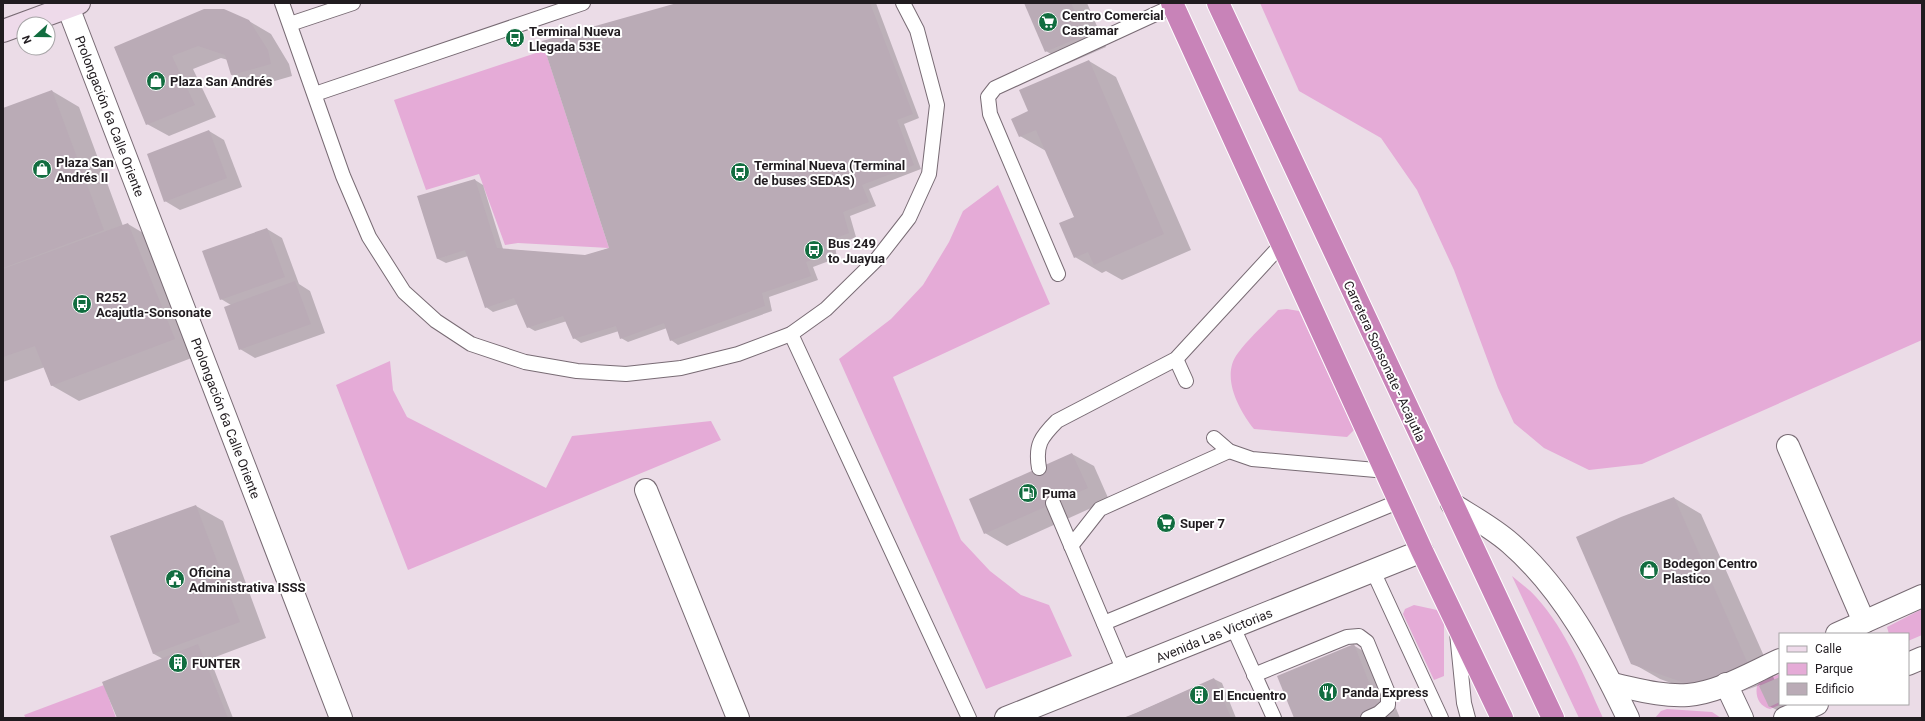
<svg xmlns="http://www.w3.org/2000/svg" width="1925" height="721" font-family="Roboto,sans-serif">
  <style>
    .green { fill: #e5abd7 }
    .shadow { fill: #0003 }
    .building { fill: #baabb6 }
    .lines { fill: none; stroke-linecap: round; stroke-linejoin: round }
    .lane-casing { stroke: #786b74; stroke-width: 16 }
    .street-casing { stroke: #786b74; stroke-width: 24 }
    .secondary-casing { stroke: #786b74; stroke-width: 24 }
    .highway-casing { stroke: #fff; stroke-width: 24 }
    .lane { stroke: #fff; stroke-width: 14 }
    .street { stroke: #fff; stroke-width: 22 }
    .secondary { stroke: #eedaea; stroke-width: 22 }
    .highway { stroke: #c883b8; stroke-width: 22 }
    .labels { text-anchor: middle; stroke-width: 4; stroke-linejoin: round; paint-order: stroke }
    .poi-label { font-size: 13px; font-weight: bold; fill: #211c20; stroke: #fff; text-anchor: start }
    .street-label { font-size: 13px; fill: #211c20; stroke: #fff }
  </style>
  <rect width="100%" height="100%" fill="#ebdce7"/>
  <g class="green">
    <path d="M 1260,3 L 1922,3 L 1922,340 L 1642,464 L 1589,470 L 1544,448 L 1514,423 L 1498,388 L 1454,270 L 1417,190 L 1381,138 L 1299,91 Z"/>
    <path d="M 545,50 L 609,248 L 518,243 L 505,245 L 479,174 L 426,190 L 394,100 Z"/>
    <path d="M 998,185 L 1050,304 L 893,377 L 961,540 L 990,571 L 1021,595 L 1049,605 L 1072,656 L 986,689 L 839,359 L 891,319 L 923,285 L 949,242 L 963,211 Z"/>
    <path d="M 1287,309 L 1299,311 L 1354,430 L 1347,437 L 1254,429 C 1239,410 1220,376 1238,353 C 1249,338 1265,324 1278,310 Z"/>
    <path d="M 390,361 L 393,390 L 407,417 L 546,488 L 572,436 L 711,421 L 721,440 L 408,570 L 336,385 Z"/>
    <path d="M 1512,576 C 1520,583 1529,589 1536,597 C 1567,631 1584,676 1603,718 L 1579,718 Z"/>
    <path d="M 1414,605 L 1437,610 L 1444,620 L 1444,676 L 1434,680 L 1403,614 L 1405,609 Z"/>
    <path d="M 1922,609 L 1922,635 L 1908,641 L 1908,634 L 1889,634 L 1887,627 Z"/>
    <path d="M 1780,674 L 1780,704 L 1782,704 L 1770,709 C 1759,706 1755,696 1757,686 L 1760,682 Z"/>
    <path d="M 104,685 L 116,718 L 26,718 L 24,715 Z"/>
    <path d="M 1667,709 L 1712,712 L 1721,718 L 1655,718 L 1661,711 Z"/>
  </g>
  <g class="shadow">
    <path d="M 681,3 L 876,3 L 919,118 L 904,124 L 921,169 L 869,189 L 876,206 L 850,216 L 856,237 L 835,246 L 837,258 L 813,267 L 818,280 L 769,297 L 772,311 L 678,345 L 671,340 L 667,328 L 628,342 L 621,338 L 619,331 L 581,343 L 574,338 L 567,321 L 535,331 L 528,327 L 518,304 L 493,312 L 486,307 L 468,256 L 446,263 L 438,259 L 418,197 L 475,180 L 483,185 L 503,249 L 585,256 L 610,248 Z"/>
    <path d="M 1025,3 L 1087,3 L 1106,47 L 1067,64 L 1046,51 Z"/>
    <path d="M 249,21 L 271,34 L 289,64 L 292,76 L 254,87 L 232,75 L 228,60 L 221,58 L 193,69 L 216,117 L 169,136 L 147,124 L 115,48 Z"/>
    <path d="M 1089,61 L 1116,77 L 1191,250 L 1122,280 L 1106,271 L 1102,273 L 1075,257 L 1075,218 L 1046,151 L 1020,136 L 1029,112 Z"/>
    <path d="M 52,91 L 79,107 L 123,226 L 128,224 L 155,240 L 202,354 L 79,401 L 51,385 L 45,367 L 3,382 L 3,109 Z"/>
    <path d="M 209,131 L 224,140 L 242,187 L 180,210 L 165,201 Z"/>
    <path d="M 267,229 L 282,238 L 299,284 L 310,291 L 325,333 L 255,358 L 240,349 L 231,305 L 221,299 Z"/>
    <path d="M 1072,454 L 1094,466 L 1109,500 L 1007,546 L 985,533 Z"/>
    <path d="M 1674,498 L 1701,514 L 1775,681 L 1780,678 L 1780,704 L 1793,704 L 1777,710 L 1769,706 L 1760,685 L 1718,700 L 1660,679 L 1632,663 Z"/>
    <path d="M 196,506 L 223,521 L 266,638 L 210,659 L 233,718 L 118,718 L 163,659 L 154,654 L 111,536 Z"/>
    <path d="M 1353,645 L 1375,658 L 1400,718 L 1295,718 Z"/>
    <path d="M 1214,679 L 1222,683 L 1236,718 L 1125,718 Z"/>
  </g>
  <g class="building">
    <path d="M 677,3 L 870,3 L 913,114 L 897,120 L 914,165 L 862,185 L 869,202 L 843,212 L 849,233 L 828,241 L 830,254 L 806,262 L 811,276 L 762,293 L 765,306 L 670,341 L 664,323 L 620,339 L 616,326 L 573,339 L 563,316 L 527,328 L 514,298 L 485,308 L 465,250 L 437,259 L 417,196 L 475,179 L 497,248 L 585,255 L 609,248 L 542,41 Z"/>
    <path d="M 1024,3 L 1071,3 L 1085,35 L 1045,52 Z"/>
    <path d="M 204,9 L 224,9 L 249,20 L 268,50 L 271,64 L 231,75 L 225,55 L 198,46 L 172,56 L 195,105 L 146,125 L 114,47 Z"/>
    <path d="M 1089,60 L 1164,234 L 1094,265 L 1088,252 L 1074,258 L 1059,223 L 1074,217 L 1036,130 L 1019,137 L 1011,119 L 1028,111 L 1019,90 Z"/>
    <path d="M 52,90 L 104,230 L 3,268 L 3,108 Z"/>
    <path d="M 209,130 L 227,178 L 164,202 L 147,154 Z"/>
    <path d="M 128,223 L 175,339 L 51,386 L 35,346 L 3,357 L 3,269 Z"/>
    <path d="M 267,228 L 285,277 L 220,300 L 202,251 Z"/>
    <path d="M 295,281 L 311,324 L 239,350 L 224,307 Z"/>
    <path d="M 1072,453 L 1088,488 L 984,534 L 969,499 Z"/>
    <path d="M 1674,497 L 1748,664 L 1690,685 L 1631,664 L 1576,537 L 1621,517 Z"/>
    <path d="M 196,505 L 240,622 L 153,654 L 110,536 Z"/>
    <path d="M 198,644 L 228,718 L 117,718 L 102,682 Z"/>
    <path d="M 1354,644 L 1379,708 L 1355,718 L 1294,718 L 1277,676 Z"/>
    <path d="M 1780,677 L 1780,702 L 1769,707 L 1759,686 Z"/>
    <path d="M 1214,678 L 1231,718 L 1123,718 L 1136,713 Z"/>
  </g>
  <g class="lines">
    <defs>
      <g id="lane">
        <path d="M 282,3 L 343,176 L 369,237 L 404,292 L 436,321 L 471,344 L 525,362 L 577,371 L 626,374 L 681,368 L 738,354 L 791,334 L 826,309 L 877,259 L 909,218 L 929,174 L 937,105 L 917,30 L 903,3"/>
        <path d="M 290,24 L 353,3"/>
        <path d="M 315,94 L 583,3"/>
        <path d="M 1058,274 L 990,114 L 988,97 L 995,88 L 1173,6"/>
        <path d="M 791,334 L 969,718"/>
        <path d="M 1176,359 L 1186,381"/>
        <path d="M 1214,438 L 1229,451 L 1252,459 L 1387,471"/>
        <path d="M 1039,468 C 1035,445 1041,437 1057,421 L 1176,359 L 1282,244"/>
        <path d="M 1053,503 L 1124,671"/>
        <path d="M 1071,546 L 1100,509 L 1229,451"/>
        <path d="M 1373,571 L 1441,718"/>
        <path d="M 1104,623 L 1400,501"/>
        <path d="M 1233,627 L 1274,718"/>
        <path d="M 1457,633 L 1464,703 L 1468,718"/>
        <path d="M 1254,675 L 1347,637 L 1359,636 L 1367,642 L 1388,693 L 1388,705 L 1379,713 L 1368,718"/>
      </g>
      <g id="street">
        <path d="M 68,7 L 341,718"/>
        <path d="M 1788,446 L 1864,622"/>
        <path d="M 646,490 L 738,718"/>
        <path d="M 1452,504 C 1471,516 1493,528 1510,543 C 1563,589 1598,655 1628,718"/>
        <path d="M 1837,634 L 1922,596"/>
        <path d="M 1908,664 L 1922,658"/>
        <path d="M 1612,684 C 1636,689 1663,697 1688,695 C 1720,692 1751,673 1780,660"/>
        <path d="M 1726,684 L 1742,718"/>
        <path d="M 1006,718 L 1422,551"/>
        <path d="M 1785,718 L 1817,704"/>
      </g>
      <path id="secondary" d="M 3,31 L 79,3"/>
      <g id="highway">
        <path d="M 1172,3 L 1422,551 L 1502,718"/>
        <path d="M 1218,3 L 1553,718"/>
      </g>
    </defs>
    <use href="#lane" class="lane-casing"/>
    <use href="#street" class="street-casing"/>
    <use href="#secondary" class="secondary-casing"/>
    <use href="#highway" class="highway-casing"/>
    <use href="#lane" class="lane"/>
    <use href="#street" class="street"/>
    <use href="#secondary" class="secondary"/>
    <use href="#highway" class="highway"/>
  </g>
  <defs>
    <symbol id="supermarket-disc" viewBox="-11 -11 22 22"><circle r="9.5" fill="#126d40" stroke="#fff"/><path d="M-6-5.5h2.5l.6 2H6L4.5 2H-2.5L-4.4-4H-6ZM-1.5 3.2a1.3 1.3 0 1 0 .1 0ZM3 3.2a1.3 1.3 0 1 0 .1 0Z" fill="#fff"/></symbol>
    <symbol id="bus-disc" viewBox="-11 -11 22 22"><circle r="9.5" fill="#126d40" stroke="#fff"/><path d="M-5-6H5V4H4V6H2V4H-2V6H-4V4H-5ZM-3.5-4V0h7V-4ZM-3.5 1.2v1.5H-2V1.2ZM2 1.2v1.5H3.5V1.2Z" fill="#fff"/></symbol>
    <symbol id="shop-disc" viewBox="-11 -11 22 22"><circle r="9.5" fill="#126d40" stroke="#fff"/><path d="M-5-2.5h2.3a2.7 3.5 0 0 1 5.4 0H5L5.5 6h-11ZM-1.5-2.5h3a1.5 2.3 0 0 0-3 0Z" fill="#fff"/></symbol>
    <symbol id="fuel-disc" viewBox="-11 -11 22 22"><circle r="9.5" fill="#126d40" stroke="#fff"/><path d="M-5.5-6h7V0h2V4h1.3V-2.5L3-4.5l.8-.8L6-3V5H2.5V1h-1V6h-7ZM-4.2-4.7v3.2H.2V-4.7Z" fill="#fff"/></symbol>
    <symbol id="civic-disc" viewBox="-11 -11 22 22"><circle r="9.5" fill="#126d40" stroke="#fff"/><path d="M-.6-6.5H3V-4.5H.6V-3L4-1V1h2V6H-6V1h2V-1L-.6-3ZM-1.2 2.5V6h2.4V2.5Z" fill="#fff"/></symbol>
    <symbol id="building-disc" viewBox="-11 -11 22 22"><circle r="9.5" fill="#126d40" stroke="#fff"/><path d="M-4-6H4V6H1V3H-1V6H-4ZM-2.5-4.3h1.7v1.8h-1.7ZM.8-4.3h1.7v1.8H.8ZM-2.5-1h1.7V.8h-1.7ZM.8-1h1.7V.8H.8Z" fill="#fff"/></symbol>
    <symbol id="restaurant-disc" viewBox="-11 -11 22 22"><circle r="9.5" fill="#126d40" stroke="#fff"/><path d="M-5-6h1v4h1v-4h1v4h1v-4h1v5L-1.5 .5V6h-2V.5L-5-1ZM5-6V6H3V1.5H1.5Q1.5-4 5-6Z" fill="#fff"/></symbol>
  </defs>
  <g fill-rule="evenodd">
    <use href="#supermarket-disc" x="1037" y="11" width="22" height="22"/>
    <use href="#bus-disc" x="504" y="27" width="22" height="22"/>
    <use href="#shop-disc" x="145" y="70" width="22" height="22"/>
    <use href="#shop-disc" x="31" y="158" width="22" height="22"/>
    <use href="#bus-disc" x="729" y="161" width="22" height="22"/>
    <use href="#bus-disc" x="803" y="239" width="22" height="22"/>
    <use href="#bus-disc" x="71" y="293" width="22" height="22"/>
    <use href="#fuel-disc" x="1017" y="482" width="22" height="22"/>
    <use href="#supermarket-disc" x="1155" y="512" width="22" height="22"/>
    <use href="#shop-disc" x="1638" y="559" width="22" height="22"/>
    <use href="#civic-disc" x="164" y="568" width="22" height="22"/>
    <use href="#building-disc" x="167" y="652" width="22" height="22"/>
    <use href="#restaurant-disc" x="1317" y="681" width="22" height="22"/>
    <use href="#building-disc" x="1188" y="684" width="22" height="22"/>
  </g>
  <g class="labels">
    <g class="poi-label">
      <text x="1062" y="20">Centro Comercial<tspan x="1062" dy="15">Castamar</tspan></text>
      <text x="529" y="36">Terminal Nueva<tspan x="529" dy="15">Llegada 53E</tspan></text>
      <text x="170" y="86">Plaza San Andrés</text>
      <text x="56" y="167">Plaza San<tspan x="56" dy="15">Andrés II</tspan></text>
      <text x="754" y="170">Terminal Nueva (Terminal<tspan x="754" dy="15">de buses SEDAS)</tspan></text>
      <text x="828" y="248">Bus 249<tspan x="828" dy="15">to Juayua</tspan></text>
      <text x="96" y="302">R252<tspan x="96" dy="15">Acajutla-Sonsonate</tspan></text>
      <text x="1042" y="498">Puma</text>
      <text x="1180" y="528">Super 7</text>
      <text x="1663" y="568">Bodegon Centro<tspan x="1663" dy="15">Plastico</tspan></text>
      <text x="189" y="577">Oficina<tspan x="189" dy="15">Administrativa ISSS</tspan></text>
      <text x="192" y="668">FUNTER</text>
      <text x="1342" y="697">Panda Express</text>
      <text x="1213" y="700">El Encuentro</text>
    </g>
    <g class="street-label">
      <text transform="translate(110 116) rotate(69)" y="5">Prolongación 6a Calle Oriente</text>
      <text transform="translate(1385 361) rotate(65)" y="5">Carretera Sonsonate - Acajutla</text>
      <text transform="translate(226 418) rotate(69)" y="5">Prolongación 6a Calle Oriente</text>
      <text transform="translate(1214 635) rotate(-22)" y="5">Avenida Las Victorias</text>
    </g>
  </g>
  <rect width="1925" height="721" fill="none" stroke="#211c20" stroke-width="8"/>
  <rect x="1779" y="633" width="130" height="72" fill="#ffffff" stroke="#a6a4a6"/>
  <rect x="1787" y="646" width="20" height="6" fill="#eedaea" stroke="#a6a4a6"/>
  <text x="1815" y="653" font-size="12" fill="#211c20">Calle</text>
  <rect x="1787" y="663" width="20" height="12" fill="#e5abd7" stroke="#a6a4a6"/>
  <text x="1815" y="673" font-size="12" fill="#211c20">Parque</text>
  <rect x="1787" y="683" width="20" height="12" fill="#baabb6" stroke="#a6a4a6"/>
  <text x="1815" y="693" font-size="12" fill="#211c20">Edificio</text>
  <g transform="translate(36 36) rotate(249)"><circle r="19" fill="#ffffff" stroke="#a6a4a6"/>
  <path d="M0-3L7 15L0 10L-7 15Z" fill="#126d40"/>
  <text y="-6" font-size="11" font-weight="bold" text-anchor="middle" fill="#211c20">N</text>
  </g>
</svg>
